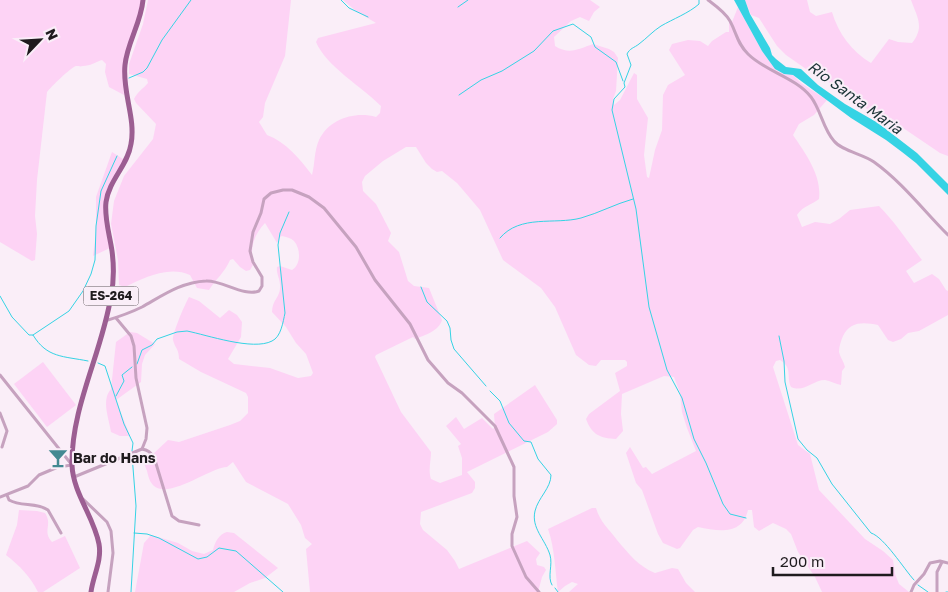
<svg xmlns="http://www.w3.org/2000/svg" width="948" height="592" font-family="'Golos Text',sans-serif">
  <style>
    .green { fill: #fdd3f5 }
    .water { fill: #35d3e4 }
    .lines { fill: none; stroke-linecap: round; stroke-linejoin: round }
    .stream { stroke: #35d3e4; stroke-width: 1 }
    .street { stroke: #c6a2bf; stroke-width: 3 }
    .primary { stroke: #9c5e92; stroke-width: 5 }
    .labels { text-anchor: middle; stroke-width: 4; stroke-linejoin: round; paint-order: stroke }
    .shield { fill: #faeef8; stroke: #615a5f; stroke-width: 1 }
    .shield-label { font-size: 12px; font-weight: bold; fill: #1f1b1e }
    .poi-label { font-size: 14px; font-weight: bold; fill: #1f1b1e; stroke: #faeef8; text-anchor: start }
    .water-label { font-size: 15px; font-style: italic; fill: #1a3336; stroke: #faeef8 }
  </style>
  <rect width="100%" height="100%" fill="#faeef8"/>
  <g class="green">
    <path d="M 0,0 L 142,0 L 123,80 L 124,95 L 109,87 L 105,72 L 106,64 L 102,60 C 96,62 90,66 83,66 C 80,67 79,66 76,66 C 70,68 51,87 47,92 L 37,180 L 35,216 L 37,234 L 35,260 L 32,261 L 0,242 Z"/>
    <path d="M 148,0 L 291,0 L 285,56 L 265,103 L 263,117 L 259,122 L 267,135 C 286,142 300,159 312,175 C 315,164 314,151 319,140 C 329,119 355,111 376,117 L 380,113 L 381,106 C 362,87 326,66 316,42 L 318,38 L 376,23 L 356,11 L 343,0 L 590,0 L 600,7 L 594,12 L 589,21 L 580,17 L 571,21 L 554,37 L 555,46 C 569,55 579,49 593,44 L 609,49 L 614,52 L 618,58 L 616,91 L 613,99 L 614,105 L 620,100 L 633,75 L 634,73 L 637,75 L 637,99 L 648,118 L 644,155 L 647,177 L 649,178 L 655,150 L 662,130 L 663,95 L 668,85 L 685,75 L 669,50 L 672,44 L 688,40 L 700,41 L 708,46 L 712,41 L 726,32 L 729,32 L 729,21 L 732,22 L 738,7 L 762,51 L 776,70 L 784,74 L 793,75 L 801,83 L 827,100 L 814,115 L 799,124 L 793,135 C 805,153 822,175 819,199 C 810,206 804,205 797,215 L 802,227 L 815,222 L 830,224 L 839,219 L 850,210 L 879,206 C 895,222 908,242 922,260 L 906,271 L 914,283 L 932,274 L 939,279 L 946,290 L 948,291 L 948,315 L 919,331 L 908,333 L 901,339 L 893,342 L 888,340 L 878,325 C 864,322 850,321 843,336 C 841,341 839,346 839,352 C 840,357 844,362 845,367 L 842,371 L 841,385 C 836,384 830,381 825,380 C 813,380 804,393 791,387 C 786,376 793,368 780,360 L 776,361 L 773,367 L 798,445 L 810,454 L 819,490 L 865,539 L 883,551 L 893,560 L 895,574 L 899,584 L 909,592 L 822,592 L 815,577 L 798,552 L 791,534 L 786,529 L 773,523 L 759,531 L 754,527 L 752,510 L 748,510 C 742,536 718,531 698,527 L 693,530 L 680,548 L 677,549 L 663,543 L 658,534 L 642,490 L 636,483 L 626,453 L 630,447 L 643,468 L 646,467 L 652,474 L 696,451 L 687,428 L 682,412 L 680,393 L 674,377 L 664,376 L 622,394 L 621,414 L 623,431 L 616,439 C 600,438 592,435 586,419 L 589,414 L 620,391 L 615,373 L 627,366 L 627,362 L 625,360 L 601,360 L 596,366 L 589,365 L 576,355 L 555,307 L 541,288 L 503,260 L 480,210 L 457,183 L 442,171 L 437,172 L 432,169 L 426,163 L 416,147 L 406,147 L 383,161 L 365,176 L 362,182 L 363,191 L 376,204 L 391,233 L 388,241 L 399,252 L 408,281 L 414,286 L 429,288 L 442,320 C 439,331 425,335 415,339 L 413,337 L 376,355 L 375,357 L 401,412 L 431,452 C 431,461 428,470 431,479 L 440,483 L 462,475 L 462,458 L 458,446 L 461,444 L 446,426 L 456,417 L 464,429 L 482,418 L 493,429 L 495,427 L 494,414 L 535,385 L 557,420 L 557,424 L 548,432 L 467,472 L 475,482 L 475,488 L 472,493 L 421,512 L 420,524 L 423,530 L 447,550 L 455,561 L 459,569 L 527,541 L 540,553 L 536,559 L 537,565 L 544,567 L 546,570 L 542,577 L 538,592 L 310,592 L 306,549 L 312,544 L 305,538 L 301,525 L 288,504 L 246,482 L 233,462 L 227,467 C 208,467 156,511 148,475 C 147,469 144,465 143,460 L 153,454 L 168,440 L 179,442 L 230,425 L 240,421 L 248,413 L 248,397 L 246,393 L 201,372 L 179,359 C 179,349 175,348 173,340 C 172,334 185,304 189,297 L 199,301 L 220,318 L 229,310 L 237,315 L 242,322 L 241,337 L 228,359 L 234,364 L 270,368 L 298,378 L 311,376 L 313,373 L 306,354 L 296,343 L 286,327 L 272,312 C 272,300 280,297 280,288 C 281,280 276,274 277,267 L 280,266 L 292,270 C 301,265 301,249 294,241 C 291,238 286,237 282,236 L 280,237 L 277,243 L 265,223 C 253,236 250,248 253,265 L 250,270 L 246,271 L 240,267 L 233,259 L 230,260 C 225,272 216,279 209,290 L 197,288 L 190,275 C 169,265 143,278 125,287 L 119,285 L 118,260 L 111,224 L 114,201 L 124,176 L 153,139 L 156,124 L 136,103 L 134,99 C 138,91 143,89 148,83 L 147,79 L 129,74 L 129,64 L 143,24 Z"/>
    <path d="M 745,0 L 807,0 L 810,12 L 816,16 L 832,12 C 838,33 852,52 871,63 L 889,39 L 898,42 L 912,43 C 925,27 917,17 911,0 L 948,0 L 948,156 L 940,153 L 884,115 L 870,111 L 837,87 L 806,69 L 786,55 L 777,46 L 759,18 L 751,15 Z"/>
    <path d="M 112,152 L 126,161 C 109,191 101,214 110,248 L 93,256 L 96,233 L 96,197 Z"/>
    <path d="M 130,332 L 137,333 L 155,344 L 145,355 L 142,364 L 141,382 L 116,400 L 130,436 L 120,436 L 111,432 C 109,418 101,400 111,389 L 116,342 Z"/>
    <path d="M 43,362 L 76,405 L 47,427 L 14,384 Z"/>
    <path d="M 592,508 L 596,508 C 600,522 609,529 617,540 C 629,554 638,566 655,573 L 672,568 L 678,569 L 686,583 L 695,592 L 569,592 L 578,584 L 572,582 L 565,586 L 558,592 C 555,571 555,549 548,529 Z"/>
    <path d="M 19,510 L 37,511 L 45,513 C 53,525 42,531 52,542 L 65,536 L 80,568 L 43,592 L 38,592 C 30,576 20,566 6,555 L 17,525 Z"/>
    <path d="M 227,532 L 234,533 L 278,568 L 265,578 L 250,583 L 234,592 L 135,592 L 144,543 L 151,535 L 178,543 L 192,551 L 204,554 L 213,550 C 215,542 219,534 227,532 Z"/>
  </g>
  <path class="water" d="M 734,0 L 745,0 L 750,14 L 770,48 L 772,55 L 776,59 L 786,67 L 801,69 L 818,85 L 845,104 L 878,123 L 917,153 L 948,184 L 948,195 L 916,163 L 902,152 L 886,140 L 851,118 L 793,75 L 784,74 L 775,69 L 762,51 Z"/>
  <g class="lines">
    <g class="stream">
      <path d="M 341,0 L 349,8 L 368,17"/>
      <path d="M 699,0 L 699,4 C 689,13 673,19 661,26 C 653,31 647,38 639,44 C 634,48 630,48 627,54 L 631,65 L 624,83 L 625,87 L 614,99 L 612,110 L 636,209 L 649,307 L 667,370 L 682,398 L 694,439 L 706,463 L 723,504 L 730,514 L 746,518"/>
      <path d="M 458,7 L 468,0"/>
      <path d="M 129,78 L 143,72 L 147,68 L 162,40 L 191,0"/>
      <path d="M 459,95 L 481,80 L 502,71 L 534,51 L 553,31 L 573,24 L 591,37 L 595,47 L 616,62 L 623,81"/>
      <path d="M 500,238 C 520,214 555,225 581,218 C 599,213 615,204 633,199"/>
      <path d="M 421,287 L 427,302 L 447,321 L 450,328 L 451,340 L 454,349 L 486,386"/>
      <path d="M 0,296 L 12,317 L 29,335 L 33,335 C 47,358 63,356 88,361"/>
      <path d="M 33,335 L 69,311 L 83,291 L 91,274 L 95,260 L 96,226 L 101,191 L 117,156"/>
      <path d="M 779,336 L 784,361 L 785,382 L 798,439 L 807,450 L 817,458 L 832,484 L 871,533 C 884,537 904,569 914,580"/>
      <path d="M 98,363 L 105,366 L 124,424 L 133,443 L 132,451"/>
      <path d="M 137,364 L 142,350 L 152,345 L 157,339 L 177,332 L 187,331 C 207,335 253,351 272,341 C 281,337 283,322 285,313 L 278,245 L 280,233 L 289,212"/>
      <path d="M 490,391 L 500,401 L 509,423 L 524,441 L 531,442 L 538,459 L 551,475 C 551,488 538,498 535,511 C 531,528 545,539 550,555 C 553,565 547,577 552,585"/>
      <path d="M 116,396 L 124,381 L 122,375 L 132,367"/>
      <path d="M 134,533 L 147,534 L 159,538 L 198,559 L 207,557 L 219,548 L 236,551 L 283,592"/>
      <path d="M 918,585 L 928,592"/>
      <path d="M 555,588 L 558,592"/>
      <path d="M 131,592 L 136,506 L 132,455"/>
      <path d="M 946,592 L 948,592"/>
    </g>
    <g class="street">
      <path d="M 708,0 C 716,6 725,12 730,21 C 737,34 737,43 748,54 C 766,72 795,77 811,97 C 821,110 823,129 834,141 C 842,151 863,154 874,162 C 902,182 924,211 948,235"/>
      <path d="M 116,318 L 131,336 L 134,346 L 136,378 L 147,428 L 146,439 L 142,449"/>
      <path d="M 105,321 C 118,317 130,313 142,307 C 162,296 181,282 206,281 C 222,280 244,297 259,291 L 262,286 L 262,277 L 253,262 L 250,251 L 253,232 L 261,213 L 264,199 L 271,193 L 283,190 L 292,190 L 309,197 L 324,208 L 356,247 L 375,280 L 410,324 L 428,360 L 448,383 L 462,393 L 495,426 L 514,467 L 514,496 L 517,517 L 512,534 L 512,546 L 526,577 L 539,592"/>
      <path d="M 0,375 L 72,465"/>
      <path d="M 0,413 L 7,431 L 2,447"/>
      <path d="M 74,477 L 142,449 C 148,450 150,452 154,457 L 172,516 L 179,521 L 199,525"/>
      <path d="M 7,495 L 9,500 C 21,507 36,502 48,510 L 61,533"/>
      <path d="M 0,497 L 28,486 L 39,475 L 58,467 L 72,465"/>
      <path d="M 83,499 L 107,522 L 111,531 L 113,553 L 108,592"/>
      <path d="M 911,592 L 914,585 L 924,574 L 930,563 L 940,561 L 948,563"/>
      <path d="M 937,592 L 937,572 L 942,562"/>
    </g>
    <path class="primary" d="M 91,592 C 93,576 102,561 99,544 C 94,517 73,493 72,465 C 71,407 102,353 111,296 C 114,281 114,266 112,251 C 110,236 104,218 106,202 C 109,180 128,165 131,144 C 136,118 122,92 125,65 C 127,43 141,23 143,0"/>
  </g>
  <defs>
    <symbol id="bar-bare" viewBox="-9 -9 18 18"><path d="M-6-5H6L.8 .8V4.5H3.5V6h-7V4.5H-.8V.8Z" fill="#438992" stroke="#faeef8" stroke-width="2.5" paint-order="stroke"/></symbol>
  </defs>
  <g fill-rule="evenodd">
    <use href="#bar-bare" x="44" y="444" width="28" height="28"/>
  </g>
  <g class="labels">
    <rect class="shield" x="83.5" y="286.5" width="55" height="19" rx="4"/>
    <g class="shield-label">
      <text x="111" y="300">ES-264</text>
    </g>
    <g class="poi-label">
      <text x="73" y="463">Bar do Hans</text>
    </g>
    <g class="water-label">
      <text transform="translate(855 98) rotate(36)" y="5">Rio Santa Maria</text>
    </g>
  </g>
  <g transform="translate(40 40) rotate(65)" stroke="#faeef8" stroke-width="4" paint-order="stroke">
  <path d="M0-4L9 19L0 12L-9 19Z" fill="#1f1b1e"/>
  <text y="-8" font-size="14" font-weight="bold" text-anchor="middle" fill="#1f1b1e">N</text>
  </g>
  <path d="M773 567v8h119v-8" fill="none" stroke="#1f1b1e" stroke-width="2.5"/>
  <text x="780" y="567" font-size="15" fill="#1f1b1e" stroke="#faeef8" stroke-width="4" paint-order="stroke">200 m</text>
</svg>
